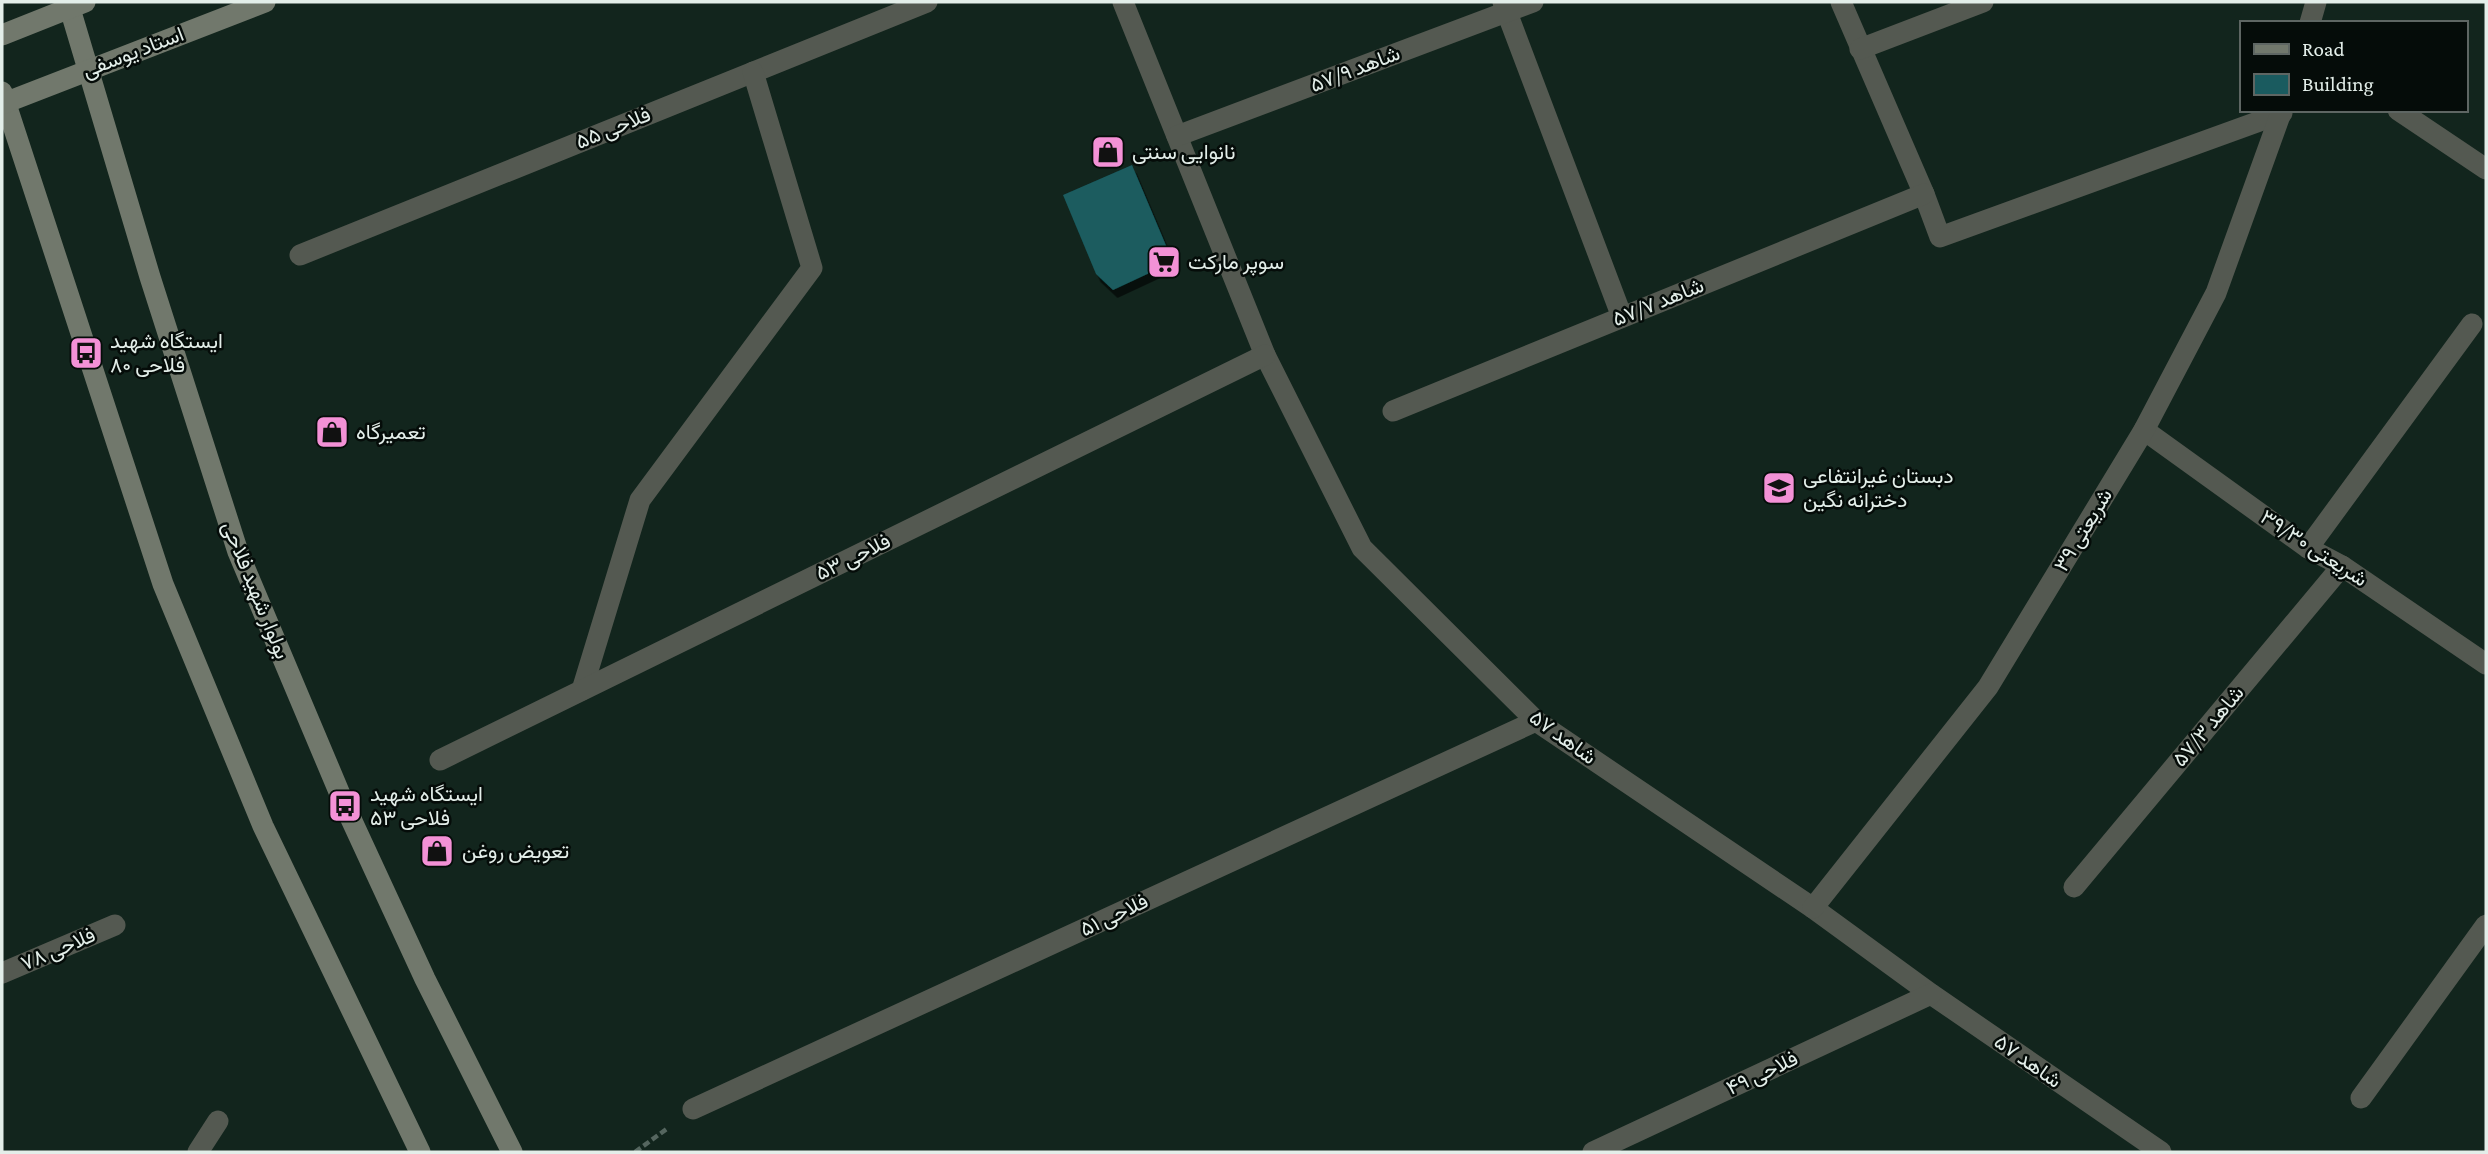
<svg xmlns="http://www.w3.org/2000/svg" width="2488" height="1154" font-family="'Crimson Pro',Vazirmatn,serif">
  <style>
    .building { fill: #1a5b5f; filter: url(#shadow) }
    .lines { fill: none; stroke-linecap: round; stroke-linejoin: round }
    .path { stroke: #55665f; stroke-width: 4.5; stroke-dasharray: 7 3.5; stroke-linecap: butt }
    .street { stroke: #545951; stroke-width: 21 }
    .secondary { stroke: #71786c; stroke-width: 21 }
    .labels { text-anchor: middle; stroke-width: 5; stroke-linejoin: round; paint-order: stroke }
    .street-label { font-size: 21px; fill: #e3eee9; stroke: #050c09 }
    .poi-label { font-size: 21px; fill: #e3eee9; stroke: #050c09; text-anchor: start }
  </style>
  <defs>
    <filter id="shadow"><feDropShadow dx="4.5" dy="8" stdDeviation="0" flood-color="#0009"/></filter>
  </defs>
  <rect width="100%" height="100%" fill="#12251d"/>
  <path class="building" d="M 1132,165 L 1173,262 L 1113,290 L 1096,274 L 1063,195 Z"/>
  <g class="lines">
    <path class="path" d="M 635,1152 L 668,1128"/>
    <g class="street">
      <path d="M 1123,2 L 1265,355 L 1362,548 L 1536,721 L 1813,908 L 1931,994 L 2161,1152"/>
      <path d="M 1503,2 L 1622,317"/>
      <path d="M 1841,2 L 1924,194 L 1940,237 L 2282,113"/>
      <path d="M 2310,23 L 2316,2"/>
      <path d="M 1860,49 L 1983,2"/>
      <path d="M 2398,110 L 2486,169"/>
      <path d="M 1177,136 L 1533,2"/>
      <path d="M 300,255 L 927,2"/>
      <path d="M 1393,411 L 1924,194"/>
      <path d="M 2144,430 L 2308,548 L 2342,566 L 2486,664"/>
      <path d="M 2308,548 L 2472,324"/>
      <path d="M 582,690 L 640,500 L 812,268 L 753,72"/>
      <path d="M 440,760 L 1265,355"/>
      <path d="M 2074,887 L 2342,566"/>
      <path d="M 1813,908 L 1988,687 L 2144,430 L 2216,293 L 2282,110"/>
      <path d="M 2,973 L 115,925"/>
      <path d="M 2361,1098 L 2486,925"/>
      <path d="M 693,1109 L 1536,721"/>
      <path d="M 198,1152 L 218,1121"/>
      <path d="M 1593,1152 L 1931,994"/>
    </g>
    <g class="secondary">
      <path d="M 68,2 L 150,277 L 238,552 L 345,806 L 425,979 L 512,1152"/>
      <path d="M 2,35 L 85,2"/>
      <path d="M 2,92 L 163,584 L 263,826 L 420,1152"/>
      <path d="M 2,104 L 265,2"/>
    </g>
  </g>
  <defs>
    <symbol id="shop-square" viewBox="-11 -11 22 22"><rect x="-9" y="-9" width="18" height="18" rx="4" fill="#f391d6" stroke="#050c09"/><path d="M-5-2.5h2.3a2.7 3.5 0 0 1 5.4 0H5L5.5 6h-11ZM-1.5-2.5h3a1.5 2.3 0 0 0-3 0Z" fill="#111"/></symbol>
    <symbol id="supermarket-square" viewBox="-11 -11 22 22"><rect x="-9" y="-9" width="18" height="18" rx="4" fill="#f391d6" stroke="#050c09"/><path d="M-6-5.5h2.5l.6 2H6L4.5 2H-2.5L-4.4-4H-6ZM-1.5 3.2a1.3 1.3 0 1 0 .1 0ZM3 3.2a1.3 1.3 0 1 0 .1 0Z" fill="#111"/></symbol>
    <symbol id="bus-square" viewBox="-11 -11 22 22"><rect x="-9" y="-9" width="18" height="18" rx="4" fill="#f391d6" stroke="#050c09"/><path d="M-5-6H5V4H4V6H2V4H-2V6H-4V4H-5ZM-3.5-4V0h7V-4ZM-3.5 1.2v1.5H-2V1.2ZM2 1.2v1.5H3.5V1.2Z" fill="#111"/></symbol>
    <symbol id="school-square" viewBox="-11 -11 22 22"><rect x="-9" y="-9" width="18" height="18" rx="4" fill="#f391d6" stroke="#050c09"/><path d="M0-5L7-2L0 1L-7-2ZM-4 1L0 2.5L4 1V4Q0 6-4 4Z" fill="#111"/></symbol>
  </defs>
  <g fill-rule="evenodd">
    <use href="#shop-square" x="1089" y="133" width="38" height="38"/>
    <use href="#supermarket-square" x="1145" y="243" width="38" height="38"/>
    <use href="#bus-square" x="67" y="334" width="38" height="38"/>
    <use href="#shop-square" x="313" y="413" width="38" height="38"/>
    <use href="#school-square" x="1760" y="469" width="38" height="38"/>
    <use href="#bus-square" x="326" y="787" width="38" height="38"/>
    <use href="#shop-square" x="418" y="832" width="38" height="38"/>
  </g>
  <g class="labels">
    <g class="street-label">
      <text transform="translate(133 52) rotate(-21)" y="7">استاد یوسفی</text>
      <text transform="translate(1355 69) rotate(-21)" y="7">شاهد ۵۷/۹</text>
      <text transform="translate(613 128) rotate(-22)" y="7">فلاحی ۵۵</text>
      <text transform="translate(1658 302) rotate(-22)" y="7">شاهد ۵۷/۷</text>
      <text transform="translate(2083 530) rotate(-59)" y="7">شریعتی ۳۹</text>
      <text transform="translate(2314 548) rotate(33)" y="7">شریعتی ۳۹/۳۰</text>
      <text transform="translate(853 557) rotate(-26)" y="7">فلاحی ۵۳</text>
      <text transform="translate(256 590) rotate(68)" y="7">بولوار شهید فلاحی</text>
      <text transform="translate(2208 726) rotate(-50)" y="7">شاهد ۵۷/۳</text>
      <text transform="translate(1563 737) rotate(36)" y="7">شاهد ۵۷</text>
      <text transform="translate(1114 915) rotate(-25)" y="7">فلاحی ۵۱</text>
      <text transform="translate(58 949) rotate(-23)" y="7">فلاحی ۷۸</text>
      <text transform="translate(2028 1061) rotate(35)" y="7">شاهد ۵۷</text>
      <text transform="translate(1762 1073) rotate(-25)" y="7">فلاحی ۴۹</text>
    </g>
    <g class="poi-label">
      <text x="1132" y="159">نانوایی سنتی</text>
      <text x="1188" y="269">سوپر مارکت</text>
      <text x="110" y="348">ایستگاه شهید<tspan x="110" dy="24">فلاحی ۸۰</tspan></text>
      <text x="356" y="439">تعمیرگاه</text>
      <text x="1803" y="483">دبستان غیرانتفاعی<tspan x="1803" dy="24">دخترانه نگین</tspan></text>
      <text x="370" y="801">ایستگاه شهید<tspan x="370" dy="24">فلاحی ۵۳</tspan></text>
      <text x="462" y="858">تعویض روغن</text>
    </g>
  </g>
  <rect width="2488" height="1154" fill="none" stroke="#e3eee9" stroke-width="7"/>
  <rect x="2240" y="21" width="228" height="91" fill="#050c09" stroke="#5e6663" stroke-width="2"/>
  <rect x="2254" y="44" width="35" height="10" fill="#71786c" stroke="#5e6663" stroke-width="2"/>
  <text x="2302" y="56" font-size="21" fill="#e3eee9">Road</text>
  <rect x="2254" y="74" width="35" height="21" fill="#1a5b5f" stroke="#5e6663" stroke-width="2"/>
  <text x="2302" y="91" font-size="21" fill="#e3eee9">Building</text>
</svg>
